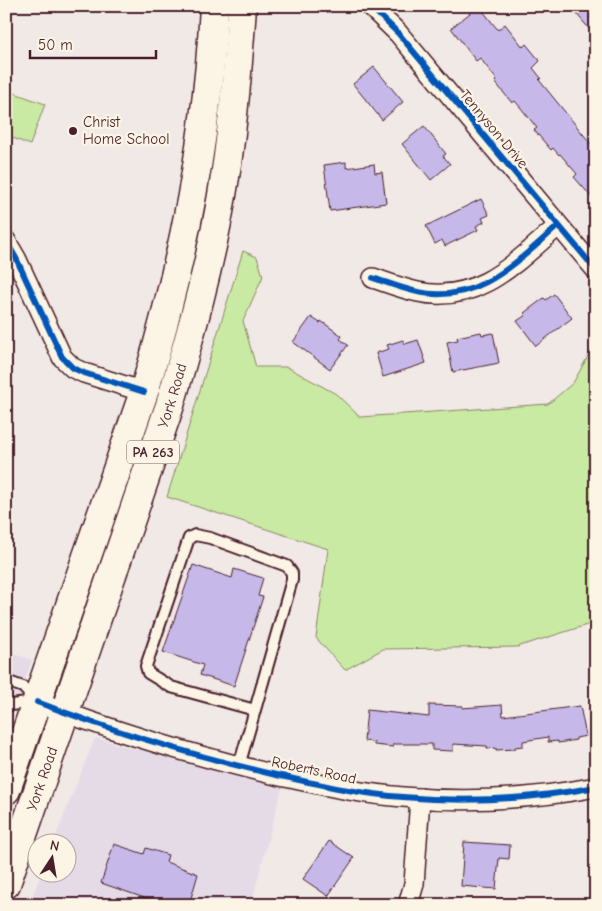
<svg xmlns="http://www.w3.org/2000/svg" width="602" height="911" font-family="'Comic Neue',sans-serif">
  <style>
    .built { fill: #e4dbe7 }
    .green { fill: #c9eaa2; stroke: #8a8466 }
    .building { fill: #c6b9ea; stroke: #4a1f2b }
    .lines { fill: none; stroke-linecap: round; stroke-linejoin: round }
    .lane-casing { stroke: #4a1f2b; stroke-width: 14 }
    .street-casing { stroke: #4a1f2b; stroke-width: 22 }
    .highway-casing { stroke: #4a1f2b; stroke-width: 31 }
    .lane { stroke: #fcf5e5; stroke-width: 10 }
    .street { stroke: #fcf5e5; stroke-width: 19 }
    .highway { stroke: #fcf5e5; stroke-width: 28 }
    .cycleway-casing { stroke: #fcf5e5; stroke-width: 9 }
    .cycleway { stroke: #0057b8; stroke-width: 6 }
    .poi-dot { fill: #4a1f2b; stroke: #fcf5e5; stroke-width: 2 }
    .labels { text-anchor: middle; stroke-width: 4.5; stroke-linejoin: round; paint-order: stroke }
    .shield { fill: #fcf5e5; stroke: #7f5f63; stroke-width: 1 }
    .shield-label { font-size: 14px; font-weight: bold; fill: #4a1f2b }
    .poi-label { font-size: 15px; fill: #4a1f2b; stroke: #fcf5e5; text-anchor: start }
    .street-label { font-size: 15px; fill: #4a1f2b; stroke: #fcf5e5 }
  </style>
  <rect width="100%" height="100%" fill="#f1e9e6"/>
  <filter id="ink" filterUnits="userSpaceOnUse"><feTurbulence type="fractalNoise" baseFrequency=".02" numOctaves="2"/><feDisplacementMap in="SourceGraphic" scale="10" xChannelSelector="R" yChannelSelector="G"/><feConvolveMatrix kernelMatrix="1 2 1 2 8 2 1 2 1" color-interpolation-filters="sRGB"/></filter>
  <g filter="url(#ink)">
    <g class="built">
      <path d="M 6,652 L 32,660 L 6,734 Z"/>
      <path d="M 95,738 L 282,787 L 251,905 L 29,905 L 41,874 L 68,874 L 68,844 L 53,843 Z"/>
    </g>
    <g class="green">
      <path d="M 6,90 L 45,104 L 30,145 L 6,135 Z"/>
      <path d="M 243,251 L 257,257 L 263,276 L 243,321 L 256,367 L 287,367 L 336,394 L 360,417 L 548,404 L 573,383 L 596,342 L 596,617 L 590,624 L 517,647 L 383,649 L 345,670 L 316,638 L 328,549 L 167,497 Z"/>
    </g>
    <g class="building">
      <path d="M 479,6 L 498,30 L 505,24 L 523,47 L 526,44 L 540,61 L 533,68 L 541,78 L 539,80 L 596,150 L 596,202 L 574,177 L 577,174 L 560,154 L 559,155 L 553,148 L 551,150 L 534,130 L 537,128 L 521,108 L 515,101 L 512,103 L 495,82 L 497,80 L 480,58 L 476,61 L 451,28 Z"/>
      <path d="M 570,6 L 596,6 L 596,37 Z"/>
      <path d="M 374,67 L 403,102 L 382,120 L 353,84 Z"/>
      <path d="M 424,126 L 446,154 L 443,156 L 450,164 L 431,180 L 402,144 Z"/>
      <path d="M 346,162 L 346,168 L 374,164 L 375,173 L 382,172 L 386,203 L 330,211 L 324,165 Z"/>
      <path d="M 481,199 L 489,215 L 482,218 L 484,222 L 476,226 L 478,230 L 445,246 L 442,240 L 435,244 L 426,226 Z"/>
      <path d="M 554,294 L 572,318 L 536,346 L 517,321 L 526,315 L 524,313 L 544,298 L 546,300 Z"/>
      <path d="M 311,317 L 320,323 L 321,321 L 342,336 L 340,339 L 348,345 L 330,369 L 293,342 Z"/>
      <path d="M 481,332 L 482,335 L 493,333 L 499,363 L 453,372 L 447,342 L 458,340 L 457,337 Z"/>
      <path d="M 403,340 L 405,344 L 418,340 L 426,363 L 383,377 L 376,353 L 389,349 L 387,345 Z"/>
      <path d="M 193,565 L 232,578 L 234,569 L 263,578 L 258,596 L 263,597 L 234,686 L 200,675 L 203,665 L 163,652 Z"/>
      <path d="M 429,705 L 463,706 L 462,708 L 502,705 L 503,716 L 580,706 L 586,736 L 576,738 L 576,740 L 558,743 L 558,741 L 548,742 L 548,737 L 523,741 L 523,746 L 515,747 L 515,749 L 496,750 L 496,748 L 487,749 L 487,746 L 453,744 L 453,751 L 432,750 L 432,744 L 393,744 L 393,747 L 374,745 L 374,742 L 364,741 L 367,710 L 429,717 Z"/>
      <path d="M 329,841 L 354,858 L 328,896 L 303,879 Z"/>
      <path d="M 464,842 L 510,845 L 509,859 L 499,858 L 496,889 L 461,886 Z"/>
      <path d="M 114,844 L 144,854 L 146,848 L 168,855 L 166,862 L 198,874 L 189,905 L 165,905 L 101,883 Z"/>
    </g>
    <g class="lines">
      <defs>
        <g id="lane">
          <path d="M 6,681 L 23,687 L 34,699"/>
          <path d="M 6,704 L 11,705 L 35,702"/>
          <path d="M 239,766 L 292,580 L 292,573 L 287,566 L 210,538 L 195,535 L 189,538 L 146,666 L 148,673 L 171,687 L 255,710"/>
        </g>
        <g id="street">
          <path d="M 370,6 L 398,33 L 596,270"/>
          <path d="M 6,241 L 16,258 L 62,357 L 73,368 L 84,373 L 144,392"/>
          <path d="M 373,278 C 388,283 403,289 418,292 C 478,305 517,261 558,226"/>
          <path d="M 37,702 C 115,732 195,756 276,775 C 318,784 360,794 403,797 C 467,803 533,799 596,787"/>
          <path d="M 408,905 L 414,884 L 420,798"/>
        </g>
        <g id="highway">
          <path d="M 6,790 L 144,392 C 182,266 208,138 214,6"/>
          <path id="s1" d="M 6,884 L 170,405 C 190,336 210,266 222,195 C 233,133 238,69 242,6"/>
        </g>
      </defs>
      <use href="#lane" class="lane-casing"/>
      <use href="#street" class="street-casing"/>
      <use href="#highway" class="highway-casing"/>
      <use href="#lane" class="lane"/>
      <use href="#street" class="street"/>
      <use href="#highway" class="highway"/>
      <defs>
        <g id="cycleway">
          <path d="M 370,6 L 398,33 L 596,270"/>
          <path d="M 6,241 L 16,258 L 62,357 L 73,368 L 84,373 L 144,392"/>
          <path d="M 373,278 C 388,283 403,289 418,292 C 478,305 517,261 558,226"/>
          <path d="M 37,702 C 115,732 195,756 276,775 C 318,784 360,794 403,797 C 467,803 533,799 596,787"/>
        </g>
      </defs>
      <use href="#cycleway" class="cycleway-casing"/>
      <use href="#cycleway" class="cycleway"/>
    </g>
  </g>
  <circle class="poi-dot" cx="73" cy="131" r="5"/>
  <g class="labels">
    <rect class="shield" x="127" y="440.5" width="52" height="23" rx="4"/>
    <g class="shield-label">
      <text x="153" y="457">PA 263</text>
    </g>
    <g class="poi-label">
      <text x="83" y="127">Christ<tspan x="83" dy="17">Home School</tspan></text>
    </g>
    <g class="street-label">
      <text transform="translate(494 129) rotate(50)" y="5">Tennyson Drive</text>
      <text dy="5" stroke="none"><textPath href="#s1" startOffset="516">York Road</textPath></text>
      <text transform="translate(314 770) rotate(12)" y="5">Roberts Road</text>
      <text dy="5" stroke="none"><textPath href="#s1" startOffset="111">York Road</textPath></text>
    </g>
  </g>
  <rect width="602" height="911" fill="none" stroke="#fcf5e5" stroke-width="25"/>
  <rect x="12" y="12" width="577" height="886" fill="none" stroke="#4a1f2b" stroke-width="2" filter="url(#ink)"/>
  <g transform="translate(52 858) rotate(12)"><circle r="24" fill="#fcf5e5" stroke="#b59f9b"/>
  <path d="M0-4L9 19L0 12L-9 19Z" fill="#4a1f2b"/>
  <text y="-8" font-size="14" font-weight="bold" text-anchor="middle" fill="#4a1f2b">N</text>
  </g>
  <path d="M30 50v8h126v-8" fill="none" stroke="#4a1f2b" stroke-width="2.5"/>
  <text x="38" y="50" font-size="15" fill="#4a1f2b" stroke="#fcf5e5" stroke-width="4" paint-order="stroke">50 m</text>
</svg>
